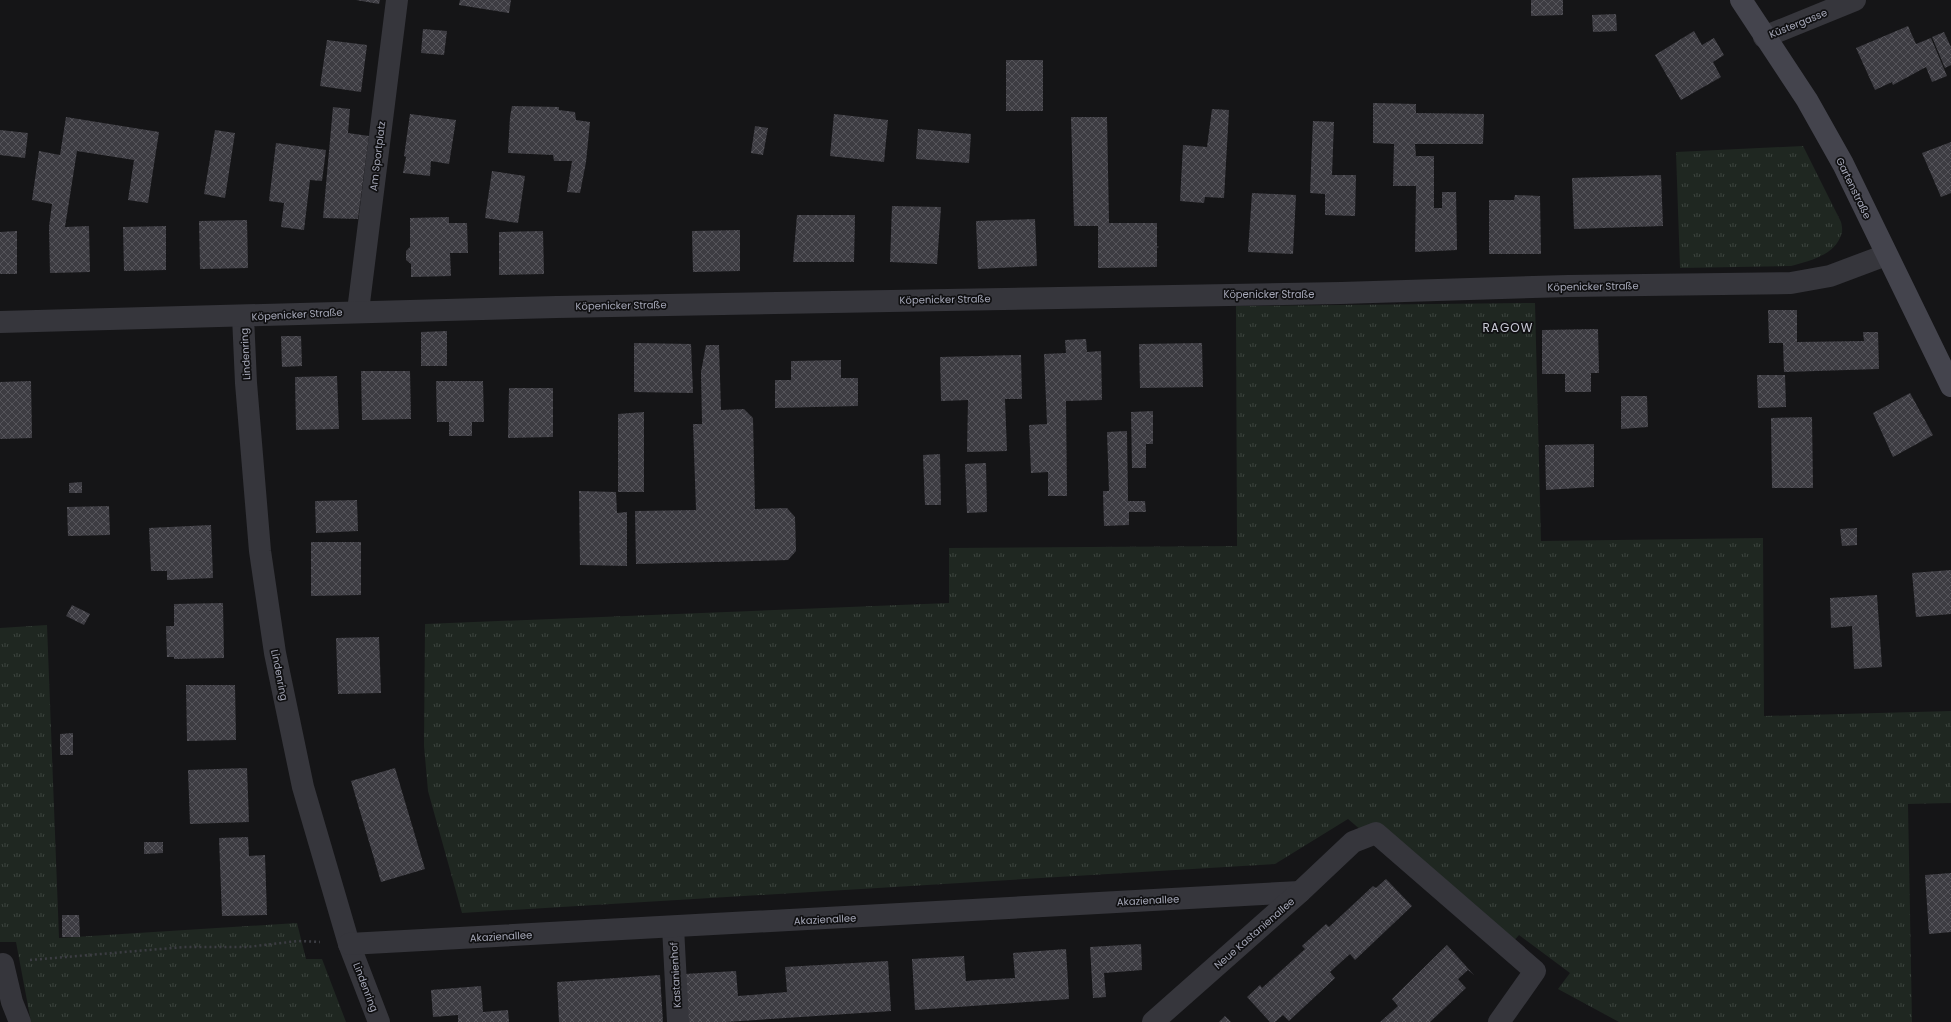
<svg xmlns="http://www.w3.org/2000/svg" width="1951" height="1022" font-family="Poppins,sans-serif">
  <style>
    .grass { fill: url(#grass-tufts) }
    .building { fill: url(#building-cross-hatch) }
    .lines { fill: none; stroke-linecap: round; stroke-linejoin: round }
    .path { stroke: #3c3d43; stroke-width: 2.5; stroke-dasharray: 2 3; stroke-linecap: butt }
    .street { stroke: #36363c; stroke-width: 22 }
    .secondary { stroke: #44444d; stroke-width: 22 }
    .labels { text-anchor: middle; stroke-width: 3.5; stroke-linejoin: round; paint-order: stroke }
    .street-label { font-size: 10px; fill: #a6a8b8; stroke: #101012 }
    .quarter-label { font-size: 12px; letter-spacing: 1px; fill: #c7c8d4; stroke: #101012 }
  </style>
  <defs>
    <pattern id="grass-tufts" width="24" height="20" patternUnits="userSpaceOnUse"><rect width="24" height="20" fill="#1f2721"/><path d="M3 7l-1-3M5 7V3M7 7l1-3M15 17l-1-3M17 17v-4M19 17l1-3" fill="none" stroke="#3d443f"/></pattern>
    <pattern id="building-cross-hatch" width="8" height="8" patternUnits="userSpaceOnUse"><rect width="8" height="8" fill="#3d3c42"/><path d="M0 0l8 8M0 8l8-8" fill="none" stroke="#56555b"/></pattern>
  </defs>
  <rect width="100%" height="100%" fill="#151517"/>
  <g class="grass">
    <path d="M 1803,146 L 1841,222 C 1842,226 1843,232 1841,235 C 1835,255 1809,261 1791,266 L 1680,268 L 1676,152 Z"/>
    <path d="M 1535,303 L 1541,541 L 1763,538 L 1764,716 L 1951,711 L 1951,803 L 1908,804 L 1912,1022 L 1619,1022 L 1558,989 L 1570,973 L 1519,935 L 1504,952 L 1348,819 L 1275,864 L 462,913 L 428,791 L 424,746 L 425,624 L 949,603 L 949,548 L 1237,546 L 1236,306 Z"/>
    <path d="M 47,625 L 59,938 L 297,923 L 306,959 L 322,959 L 346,1022 L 31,1022 L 16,942 L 0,942 L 0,628 Z"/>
  </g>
  <g class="building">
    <path d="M 356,0 L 380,0 L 379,4 Z"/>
    <path d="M 460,0 L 511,0 L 509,13 L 459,5 Z"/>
    <path d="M 1531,0 L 1563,0 L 1563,15 L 1531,16 Z"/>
    <path d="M 1616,14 L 1617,31 L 1593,32 L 1592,15 Z"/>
    <path d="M 1908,26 L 1916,44 L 1931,38 L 1947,76 L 1932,82 L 1926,67 L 1893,85 L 1892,82 L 1875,90 L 1856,48 Z"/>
    <path d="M 423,29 L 447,31 L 444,55 L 421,53 Z"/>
    <path d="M 1694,31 L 1702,45 L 1714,38 L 1724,55 L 1713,62 L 1721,77 L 1681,100 L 1655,55 Z"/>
    <path d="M 1944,32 L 1951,47 L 1951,65 L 1945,68 L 1932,37 Z"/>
    <path d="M 327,40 L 367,45 L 361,92 L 320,86 Z"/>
    <rect x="1006" y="60" width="37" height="51"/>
    <path d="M 1373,103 L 1416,104 L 1416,113 L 1484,114 L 1483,144 L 1415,144 L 1416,156 L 1434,156 L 1434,208 L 1442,208 L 1442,192 L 1456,192 L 1457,250 L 1415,252 L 1416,186 L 1393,186 L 1394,144 L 1373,143 Z"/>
    <path d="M 512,106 L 559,107 L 559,110 L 575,112 L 576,120 L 590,122 L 586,162 L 580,193 L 567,192 L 572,161 L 554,161 L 553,155 L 508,153 L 510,117 Z"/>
    <path d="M 333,107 L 350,109 L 348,133 L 369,136 L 358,219 L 323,218 Z"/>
    <path d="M 1212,109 L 1229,110 L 1224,198 L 1205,197 L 1204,203 L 1180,201 L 1183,145 L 1207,147 Z"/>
    <path d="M 410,114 L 456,120 L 449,164 L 431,161 L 430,176 L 403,173 L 406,157 L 404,156 Z"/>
    <path d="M 834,114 L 888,120 L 884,162 L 830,156 Z"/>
    <path d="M 66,117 L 159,132 L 148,203 L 128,200 L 134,160 L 77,151 L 65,227 L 89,226 L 90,272 L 50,273 L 49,227 L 52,204 L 32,200 L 39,151 L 60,155 Z"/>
    <path d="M 1071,117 L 1107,117 L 1109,223 L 1157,223 L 1157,246 L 1159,247 L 1157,248 L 1157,267 L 1098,268 L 1098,226 L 1074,226 Z"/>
    <path d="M 1313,121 L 1334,122 L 1332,175 L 1356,175 L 1355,216 L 1325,215 L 1325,194 L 1310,193 Z"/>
    <path d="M 755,126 L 768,128 L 763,155 L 751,153 Z"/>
    <path d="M 918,129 L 971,134 L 969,163 L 916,159 Z"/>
    <path d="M 0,130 L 28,133 L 25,158 L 0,155 Z"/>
    <path d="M 215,130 L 235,133 L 225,198 L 204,194 Z"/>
    <path d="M 1951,142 L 1951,193 L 1941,197 L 1922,153 Z"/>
    <path d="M 276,143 L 326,150 L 322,181 L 310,180 L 304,230 L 281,227 L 284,203 L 269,201 Z"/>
    <path d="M 492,171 L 525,176 L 518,223 L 485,218 Z"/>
    <path d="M 1661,175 L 1663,226 L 1574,229 L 1572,178 Z"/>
    <path d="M 1252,193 L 1296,195 L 1293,254 L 1248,252 Z"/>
    <path d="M 1515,195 L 1540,196 L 1541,254 L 1489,254 L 1489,200 L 1514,200 Z"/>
    <path d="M 892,206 L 941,207 L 937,264 L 890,262 Z"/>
    <path d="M 797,215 L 855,215 L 854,262 L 793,262 Z"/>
    <path d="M 449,217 L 449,223 L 467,223 L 468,253 L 450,253 L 451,276 L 411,277 L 411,264 L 406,260 L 406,251 L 410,247 L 410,218 Z"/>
    <path d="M 1035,219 L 1037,266 L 978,269 L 976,221 Z"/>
    <path d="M 247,220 L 248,268 L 200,269 L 199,221 Z"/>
    <path d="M 166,226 L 166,270 L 124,271 L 123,227 Z"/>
    <path d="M 740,230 L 740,271 L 693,272 L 692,231 Z"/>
    <path d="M 17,231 L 17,274 L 0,274 L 0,232 Z"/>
    <path d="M 543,231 L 544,274 L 499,275 L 499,232 Z"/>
    <path d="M 1768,310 L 1797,310 L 1797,342 L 1864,341 L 1863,332 L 1878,332 L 1879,369 L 1784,372 L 1783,343 L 1769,343 Z"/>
    <path d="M 1598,329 L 1599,373 L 1591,373 L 1591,392 L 1565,392 L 1565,374 L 1542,374 L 1542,330 Z"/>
    <path d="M 447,331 L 447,366 L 421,366 L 421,332 Z"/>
    <path d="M 281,336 L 301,336 L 302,366 L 282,367 Z"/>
    <path d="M 1086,339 L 1087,352 L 1101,351 L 1102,400 L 1066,401 L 1067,496 L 1048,496 L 1048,472 L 1031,473 L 1029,425 L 1047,424 L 1044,354 L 1066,353 L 1065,340 Z"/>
    <path d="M 634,343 L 691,344 L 693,393 L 634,392 Z"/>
    <path d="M 1202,343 L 1203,387 L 1140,388 L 1139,344 Z"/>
    <path d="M 706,345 L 719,345 L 721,410 L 744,409 L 753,418 L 755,509 L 787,508 L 795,517 L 796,551 L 788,560 L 636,564 L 635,511 L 696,510 L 693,424 L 702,424 L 701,372 Z"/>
    <path d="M 1021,355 L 1022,399 L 1005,399 L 1007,451 L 967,452 L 968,400 L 941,401 L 940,357 Z"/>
    <path d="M 841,360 L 841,378 L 858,378 L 858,406 L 775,408 L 775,380 L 791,380 L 791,361 Z"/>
    <path d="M 361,371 L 410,371 L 411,419 L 362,420 Z"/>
    <path d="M 1757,375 L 1785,375 L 1786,407 L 1758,408 Z"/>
    <path d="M 337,376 L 339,429 L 296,430 L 295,377 Z"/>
    <path d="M 31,381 L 32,438 L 0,439 L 0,382 Z"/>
    <path d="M 436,381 L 483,381 L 484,422 L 472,422 L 472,436 L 449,436 L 449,422 L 437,422 Z"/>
    <path d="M 509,388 L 553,388 L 553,437 L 508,438 Z"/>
    <path d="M 1910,393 L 1933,435 L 1893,457 L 1873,413 Z"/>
    <path d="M 1621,396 L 1647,396 L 1648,427 L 1621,429 Z"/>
    <path d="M 1153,411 L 1153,444 L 1146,444 L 1146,468 L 1132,468 L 1131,412 Z"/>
    <path d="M 644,412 L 644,492 L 618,492 L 618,414 Z"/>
    <path d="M 1812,417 L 1813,488 L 1772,488 L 1771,418 Z"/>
    <path d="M 1127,431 L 1128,501 L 1145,501 L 1146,512 L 1129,512 L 1129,525 L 1104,526 L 1103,491 L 1109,491 L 1107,432 Z"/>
    <path d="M 1594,444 L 1594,487 L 1546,490 L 1545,445 Z"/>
    <path d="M 940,454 L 941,505 L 925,505 L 923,455 Z"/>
    <path d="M 986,463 L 987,512 L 967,513 L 965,464 Z"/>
    <path d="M 82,482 L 82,493 L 69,493 L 69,483 Z"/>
    <path d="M 579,491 L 616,492 L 617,513 L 627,512 L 627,566 L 580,565 Z"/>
    <path d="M 357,500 L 358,531 L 316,533 L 315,501 Z"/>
    <path d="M 109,506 L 110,535 L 68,536 L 67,507 Z"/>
    <path d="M 211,525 L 213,578 L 167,580 L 167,571 L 151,571 L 149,528 Z"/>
    <path d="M 1857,528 L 1857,545 L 1842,546 L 1840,529 Z"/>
    <path d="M 311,542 L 361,542 L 361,595 L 311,596 Z"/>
    <path d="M 1951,570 L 1951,614 L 1916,617 L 1912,573 Z"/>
    <path d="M 1877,595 L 1882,667 L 1854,669 L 1852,626 L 1831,628 L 1830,598 Z"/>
    <path d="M 223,603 L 224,658 L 174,659 L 174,657 L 167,657 L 166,626 L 174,626 L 174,604 Z"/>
    <path d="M 72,605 L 90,614 L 84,625 L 66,616 Z"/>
    <path d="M 379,637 L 381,693 L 338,694 L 336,638 Z"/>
    <path d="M 186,685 L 235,685 L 236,740 L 187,741 Z"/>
    <path d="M 73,733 L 73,755 L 60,755 L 60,734 Z"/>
    <path d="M 247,768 L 249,822 L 190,824 L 188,770 Z"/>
    <path d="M 395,768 L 425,869 L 381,882 L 351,781 Z"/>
    <path d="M 248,837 L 249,856 L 265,855 L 267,915 L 222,916 L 219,838 Z"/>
    <path d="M 144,842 L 163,842 L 163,853 L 144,854 Z"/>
    <path d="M 1951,873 L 1951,932 L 1929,934 L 1925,875 Z"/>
    <path d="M 1386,879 L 1412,906 L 1355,960 L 1350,954 L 1330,972 L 1335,978 L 1289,1021 L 1283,1015 L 1275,1022 L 1270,1022 L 1247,997 L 1260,985 L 1262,988 L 1305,949 L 1302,946 L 1326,924 L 1329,927 L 1373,886 L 1376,888 Z"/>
    <path d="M 62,915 L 79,915 L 80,937 L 62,937 Z"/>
    <path d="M 1141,944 L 1142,970 L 1104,973 L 1106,997 L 1093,998 L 1090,947 Z"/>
    <path d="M 1447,945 L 1474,975 L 1468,970 L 1458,979 L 1466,988 L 1430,1022 L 1380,1022 L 1398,1006 L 1392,999 Z"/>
    <path d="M 1066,949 L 1069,999 L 915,1010 L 912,959 L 964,956 L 966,981 L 978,980 L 1015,978 L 1013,953 Z"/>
    <path d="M 888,961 L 891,1011 L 726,1022 L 687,1022 L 684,974 L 736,971 L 738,996 L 787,992 L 785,967 Z"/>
    <path d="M 660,975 L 663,1022 L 559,1022 L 557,982 Z"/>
    <path d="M 481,986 L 483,1012 L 508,1010 L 509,1022 L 458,1022 L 458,1015 L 433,1017 L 431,990 Z"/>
    <path d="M 1225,1016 L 1231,1022 L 1219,1022 Z"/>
  </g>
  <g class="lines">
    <path class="path" d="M 30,960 L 184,947 L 247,947 L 298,941 L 320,942"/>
    <g class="street">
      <path d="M 1764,37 L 1855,0"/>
      <path d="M 358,311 L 397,0"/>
      <path d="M 243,316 L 246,383 L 260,551 L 275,653 L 303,787 L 349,944 L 379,1022"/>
      <path d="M 0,322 L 557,307 L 1341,293 L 1568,286 L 1791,283 L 1830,276 L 1886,255"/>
      <path d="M 673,927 L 678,1022"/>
      <path d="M 349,944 L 1300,892"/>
      <path d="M 3,964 L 12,1002 L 20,1022"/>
      <path d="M 1153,1022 L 1300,892 L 1353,842 L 1376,833 L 1535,971 L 1499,1022"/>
    </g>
    <path class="secondary" d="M 1741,0 L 1807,100 L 1843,164 L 1951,386"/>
  </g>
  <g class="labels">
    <g class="street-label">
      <text transform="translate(1798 23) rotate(-22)" y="4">Küstergasse</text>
      <text transform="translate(377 156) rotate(-83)" y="4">Am Sportplatz</text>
      <text transform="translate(1854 188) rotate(64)" y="4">Gartenstraße</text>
      <text transform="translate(1593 286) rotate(-1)" y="4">Köpenicker Straße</text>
      <text x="1269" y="298">Köpenicker Straße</text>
      <text transform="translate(945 299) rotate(-1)" y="4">Köpenicker Straße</text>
      <text transform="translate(621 305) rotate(-1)" y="4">Köpenicker Straße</text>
      <text transform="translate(297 314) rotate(-3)" y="4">Köpenicker Straße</text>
      <text transform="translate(245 354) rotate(-93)" y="4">Lindenring</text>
      <text transform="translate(280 675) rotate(79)" y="4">Lindenring</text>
      <text transform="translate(1148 900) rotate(-3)" y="4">Akazienallee</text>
      <text transform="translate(825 919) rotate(-3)" y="4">Akazienallee</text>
      <text transform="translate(1254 933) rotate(-41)" y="4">Neue Kastanienallee</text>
      <text transform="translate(501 936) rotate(-3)" y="4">Akazienallee</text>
      <text transform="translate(675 975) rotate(-93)" y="4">Kastanienhof</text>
      <text transform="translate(366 987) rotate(69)" y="4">Lindenring</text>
    </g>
    <g class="quarter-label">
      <text x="1508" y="332">RAGOW</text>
    </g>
  </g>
</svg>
